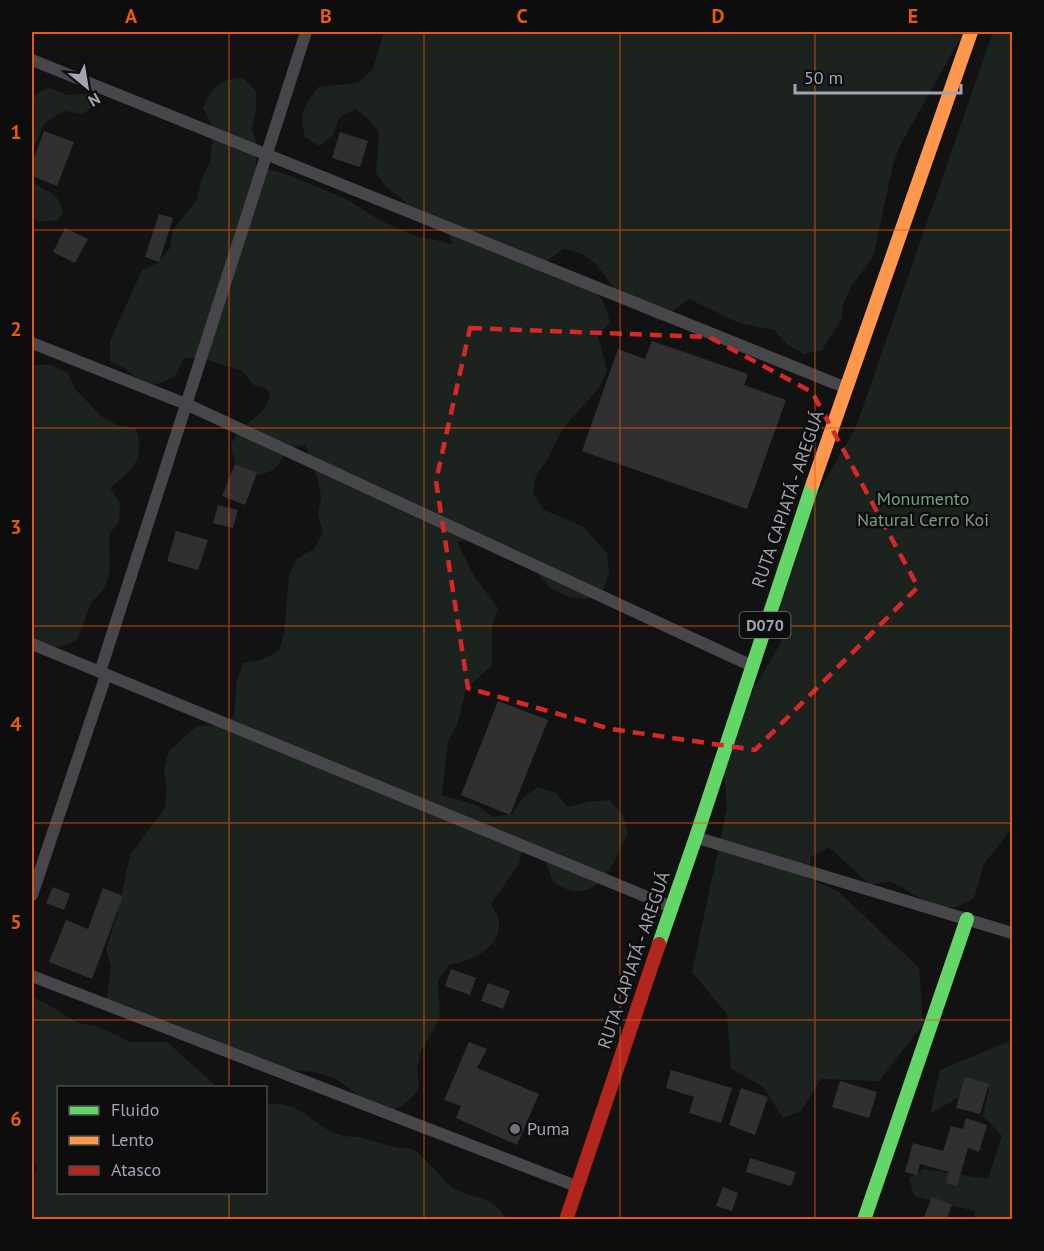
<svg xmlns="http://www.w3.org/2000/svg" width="1044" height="1251" font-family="'PT Sans',sans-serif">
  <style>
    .green { fill: #1c231e }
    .building { fill: #303031 }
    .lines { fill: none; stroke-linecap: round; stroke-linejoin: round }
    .lane { stroke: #47474b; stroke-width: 12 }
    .fast { stroke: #63d668; stroke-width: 14 }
    .slow { stroke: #ff974d; stroke-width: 14 }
    .jam { stroke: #b3261e; stroke-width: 14 }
    .marked { fill: none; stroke: #d62828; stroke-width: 4.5; stroke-dasharray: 12 8; stroke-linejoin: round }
    .grid { fill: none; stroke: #e8590c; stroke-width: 1.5; stroke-opacity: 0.55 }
    .poi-dot { fill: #70717b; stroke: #0d0d0e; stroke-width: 2 }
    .labels { text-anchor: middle; stroke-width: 5; stroke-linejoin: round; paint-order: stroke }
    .shield { fill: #0d0d0e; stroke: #767782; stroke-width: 1.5 }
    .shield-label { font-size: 16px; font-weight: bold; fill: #a3a4b3 }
    .street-label { font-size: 18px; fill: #a3a4b3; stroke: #0d0d0e }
    .park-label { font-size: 18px; fill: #7a9e85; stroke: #0d0d0e }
    .poi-label { font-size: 18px; fill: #a3a4b3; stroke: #0d0d0e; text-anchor: start }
    .neatline { fill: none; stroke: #e8590c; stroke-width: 2 }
    .grid-label { font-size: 20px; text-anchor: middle; font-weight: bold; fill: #e8590c }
  </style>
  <rect width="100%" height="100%" fill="#121212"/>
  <g class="green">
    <path d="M 384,32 L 964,32 L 899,147 L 893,165 L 873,257 L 852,285 L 844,302 L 841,320 L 822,350 L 804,354 L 787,344 L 774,330 L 739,323 L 689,299 L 659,321 L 625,304 L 598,266 L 583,254 L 564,249 L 548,260 L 554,278 C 588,287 600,284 610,322 L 598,336 L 607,371 L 599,388 L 563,428 L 547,460 L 536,475 L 533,493 L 544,510 L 582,526 L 607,553 L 609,573 L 603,591 L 586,599 L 568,597 L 550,588 L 527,561 L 475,540 L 457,541 L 475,578 L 498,608 L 492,626 L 492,665 L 466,689 L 457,725 L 448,741 L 442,795 L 478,806 L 493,817 L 512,814 L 523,798 L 538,787 L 556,793 L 568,807 L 588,802 L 609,800 L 623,815 L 628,833 C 616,856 603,899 570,890 C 564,889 558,884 553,882 L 540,846 L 522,846 L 519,864 L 491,904 C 494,909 499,916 499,922 C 501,949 471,961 449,965 L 438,980 L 440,1018 L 421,1051 L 417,1070 L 419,1089 C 375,1140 367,1090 328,1076 C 311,1070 291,1071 274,1066 C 258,1062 233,1047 218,1045 C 213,1045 206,1047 200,1048 L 185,1037 L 174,1024 L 106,1004 L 111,967 L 106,949 L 118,912 L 130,855 L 165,808 L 167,790 L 164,769 L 169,751 L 197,726 L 218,726 L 234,716 L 237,681 L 243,663 L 261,660 L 279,651 L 284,633 L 289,575 L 297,559 L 314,549 L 323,532 L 318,515 L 321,497 L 318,479 L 305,445 L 287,448 C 278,470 272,474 249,475 L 235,463 L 231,445 C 234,439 238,432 242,428 C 257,415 266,414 270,393 L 263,387 L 254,385 L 242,371 L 202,358 L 184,358 L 175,376 L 158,384 L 140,382 L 126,369 L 110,361 L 110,341 L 142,270 L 158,263 L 170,248 L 173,230 L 197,200 L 201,180 L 210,162 L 212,143 L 212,125 L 203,108 C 213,86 218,79 243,78 L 256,91 L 256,109 L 252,128 L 257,145 L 256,165 L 294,177 L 348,200 L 381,221 L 416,236 L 453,244 L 445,229 L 413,212 L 401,198 L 386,187 L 376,173 L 379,133 L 369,119 L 355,109 L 339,118 L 333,135 L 319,146 L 305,137 C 299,112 304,107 318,87 L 358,83 L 373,69 Z"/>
    <path d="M 993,32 L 1012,32 L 1012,828 L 984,864 L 974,898 L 957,907 L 938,908 L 890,881 L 870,885 L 829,847 L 811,857 L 809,878 L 839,892 L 919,968 L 923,1024 L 879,1081 L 821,1079 L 801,1111 L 783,1118 L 763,1087 L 731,1068 L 727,1014 L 692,972 L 727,808 L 724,772 L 743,707 L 782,641 L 776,566 L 856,427 Z"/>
    <path d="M 50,88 L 67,95 L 87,94 L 94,100 L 90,109 L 82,114 L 64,111 C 58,115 47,119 43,126 C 38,135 40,140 32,148 L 32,98 L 41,91 Z"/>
    <path d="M 32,182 C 46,191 61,194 63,213 L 57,220 L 38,222 L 32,215 Z"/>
    <path d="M 34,365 L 51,365 L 68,373 L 75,389 L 102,417 L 118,425 L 136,428 C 146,459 133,469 110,488 L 120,503 L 119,521 L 109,535 L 110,571 L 104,589 L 91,603 L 77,640 C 59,648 51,650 32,642 L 32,366 Z"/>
    <path d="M 32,997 L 47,1004 L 78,1023 L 97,1026 L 130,1042 L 167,1042 L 217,1087 L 58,1088 L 58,1192 L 266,1192 L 266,1104 C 300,1099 312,1126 340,1135 C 346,1137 352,1136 358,1137 C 370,1139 382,1145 394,1147 C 399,1149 407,1147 412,1149 C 423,1153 441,1179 452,1187 C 471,1200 494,1194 506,1219 L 32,1219 L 32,1180 L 37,1168 L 32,1156 Z"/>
    <path d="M 1012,1040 L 1012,1219 L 974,1219 L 975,1211 L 914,1196 L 909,1178 L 924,1169 L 988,1179 L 1002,1136 L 983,1116 L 989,1089 L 981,1084 L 930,1114 L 940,1070 Z"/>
  </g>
  <g class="building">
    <path d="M 44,131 L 74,142 L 57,186 L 32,176 L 32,163 Z"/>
    <path d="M 340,132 L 368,141 L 360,167 L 332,158 Z"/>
    <path d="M 159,214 L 173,218 L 159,262 L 145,257 Z"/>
    <path d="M 65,228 L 88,239 L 75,263 L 53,252 Z"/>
    <path d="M 652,341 L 748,374 L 744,385 L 786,400 L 747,509 L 582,451 L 618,349 L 645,359 Z"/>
    <path d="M 235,464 L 257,473 L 245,505 L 222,496 Z"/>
    <path d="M 218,505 L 238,510 L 233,528 L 213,523 Z"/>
    <path d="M 176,531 L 208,540 L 198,570 L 167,561 Z"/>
    <path d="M 498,701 L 548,720 L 510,815 L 461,795 Z"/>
    <path d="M 53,887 L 70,894 L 64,910 L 46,903 Z"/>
    <path d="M 103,888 L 123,896 L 92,979 L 49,962 L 66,920 L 88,929 Z"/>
    <path d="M 451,969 L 476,978 L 470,995 L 445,986 Z"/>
    <path d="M 488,983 L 510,991 L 503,1009 L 481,1001 Z"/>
    <path d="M 469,1042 L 487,1049 L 477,1068 L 539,1094 L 517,1145 L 456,1118 L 461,1106 L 444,1100 Z"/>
    <path d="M 671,1070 L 732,1088 L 721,1123 L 689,1113 L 694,1097 L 666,1088 Z"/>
    <path d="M 965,1077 L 989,1084 L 980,1114 L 956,1108 Z"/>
    <path d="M 840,1081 L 877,1092 L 869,1118 L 832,1107 Z"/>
    <path d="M 741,1088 L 768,1097 L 755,1135 L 729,1125 Z"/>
    <path d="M 966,1118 L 987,1125 L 979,1152 L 968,1148 L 957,1186 L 946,1183 L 949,1172 L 920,1164 L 917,1175 L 905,1172 L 913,1143 L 943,1151 L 951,1126 L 963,1129 Z"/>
    <path d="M 750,1158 L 796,1172 L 791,1186 L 746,1172 Z"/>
    <path d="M 723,1187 L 738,1193 L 732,1211 L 716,1206 Z"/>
    <path d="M 932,1197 L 952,1205 L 946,1220 L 923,1220 Z"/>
  </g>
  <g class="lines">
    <g class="lane">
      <path d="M 32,60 L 844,387"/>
      <path d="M 32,343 L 186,404 L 750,665"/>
      <path d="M 32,644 L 669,906"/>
      <path d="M 100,672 L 306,32"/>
      <path d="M 698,838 L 1012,933"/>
      <path d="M 32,895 L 106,675"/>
      <path d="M 32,976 L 576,1186"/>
    </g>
    <g class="fast">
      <path d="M 659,944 L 696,837 L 813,483"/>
      <path d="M 864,1220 L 967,919"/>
    </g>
    <path class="slow" d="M 813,483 L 971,32"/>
    <path class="jam" d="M 566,1220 L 659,944"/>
  </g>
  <path class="marked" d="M 470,328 L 709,337 L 812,392 L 918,587 L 755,750 L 611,729 L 468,688 L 436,481 Z"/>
  <path class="grid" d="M 229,32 L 229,1088M 424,32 L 424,1220M 620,32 L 620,1220M 815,32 L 815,1220M 32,230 L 1012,230M 32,428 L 1012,428M 32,626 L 1012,626M 32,823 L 1012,823M 32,1020 L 1012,1020M 229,1192 L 229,1220"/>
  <circle class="poi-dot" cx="515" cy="1129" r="6"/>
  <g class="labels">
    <rect class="shield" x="739.5" y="612" width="51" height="26" rx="4.5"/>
    <g class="shield-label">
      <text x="765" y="631">D070</text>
    </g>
    <g class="street-label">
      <text transform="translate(788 499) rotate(-71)" y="6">RUTA CAPIATÁ - AREGUÁ</text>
      <text transform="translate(634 960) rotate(-71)" y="6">RUTA CAPIATÁ - AREGUÁ</text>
    </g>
    <g class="park-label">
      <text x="923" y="505">Monumento<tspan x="923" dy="21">Natural Cerro Koi</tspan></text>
    </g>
    <g class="poi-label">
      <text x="527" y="1135">Puma</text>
    </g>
  </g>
  <rect width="1044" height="1251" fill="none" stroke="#0d0d0e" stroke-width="66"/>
  <rect x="57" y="1086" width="210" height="108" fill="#0d0d0e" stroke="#494950" stroke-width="1.5"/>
  <rect x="69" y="1106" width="30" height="9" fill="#63d668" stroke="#494950" stroke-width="1.5"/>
  <text x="111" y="1116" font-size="18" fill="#a3a4b3">Fluido</text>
  <rect x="69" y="1136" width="30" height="9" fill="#ff974d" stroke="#494950" stroke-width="1.5"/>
  <text x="111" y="1146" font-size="18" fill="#a3a4b3">Lento</text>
  <rect x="69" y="1166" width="30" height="9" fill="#b3261e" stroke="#494950" stroke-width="1.5"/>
  <text x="111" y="1176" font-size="18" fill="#a3a4b3">Atasco</text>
  <g transform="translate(87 87) rotate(150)" stroke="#0d0d0e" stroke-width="4.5" paint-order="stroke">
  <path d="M0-4.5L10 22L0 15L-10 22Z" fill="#a3a4b3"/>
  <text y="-9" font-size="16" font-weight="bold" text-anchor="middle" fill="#a3a4b3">N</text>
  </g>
  <path d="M795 84v9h166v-9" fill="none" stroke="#a3a4b3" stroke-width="3"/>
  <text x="804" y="84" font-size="18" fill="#a3a4b3" stroke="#0d0d0e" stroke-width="4.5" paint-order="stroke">50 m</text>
  <rect x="33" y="33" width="978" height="1185" class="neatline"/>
  <g class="grid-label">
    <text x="131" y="23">A</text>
    <text x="326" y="23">B</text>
    <text x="522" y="23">C</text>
    <text x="718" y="23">D</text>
    <text x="913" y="23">E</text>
    <text x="16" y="139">1</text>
    <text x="16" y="336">2</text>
    <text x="16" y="534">3</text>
    <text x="16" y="731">4</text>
    <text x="16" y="929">5</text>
    <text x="16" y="1126">6</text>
  </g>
</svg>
